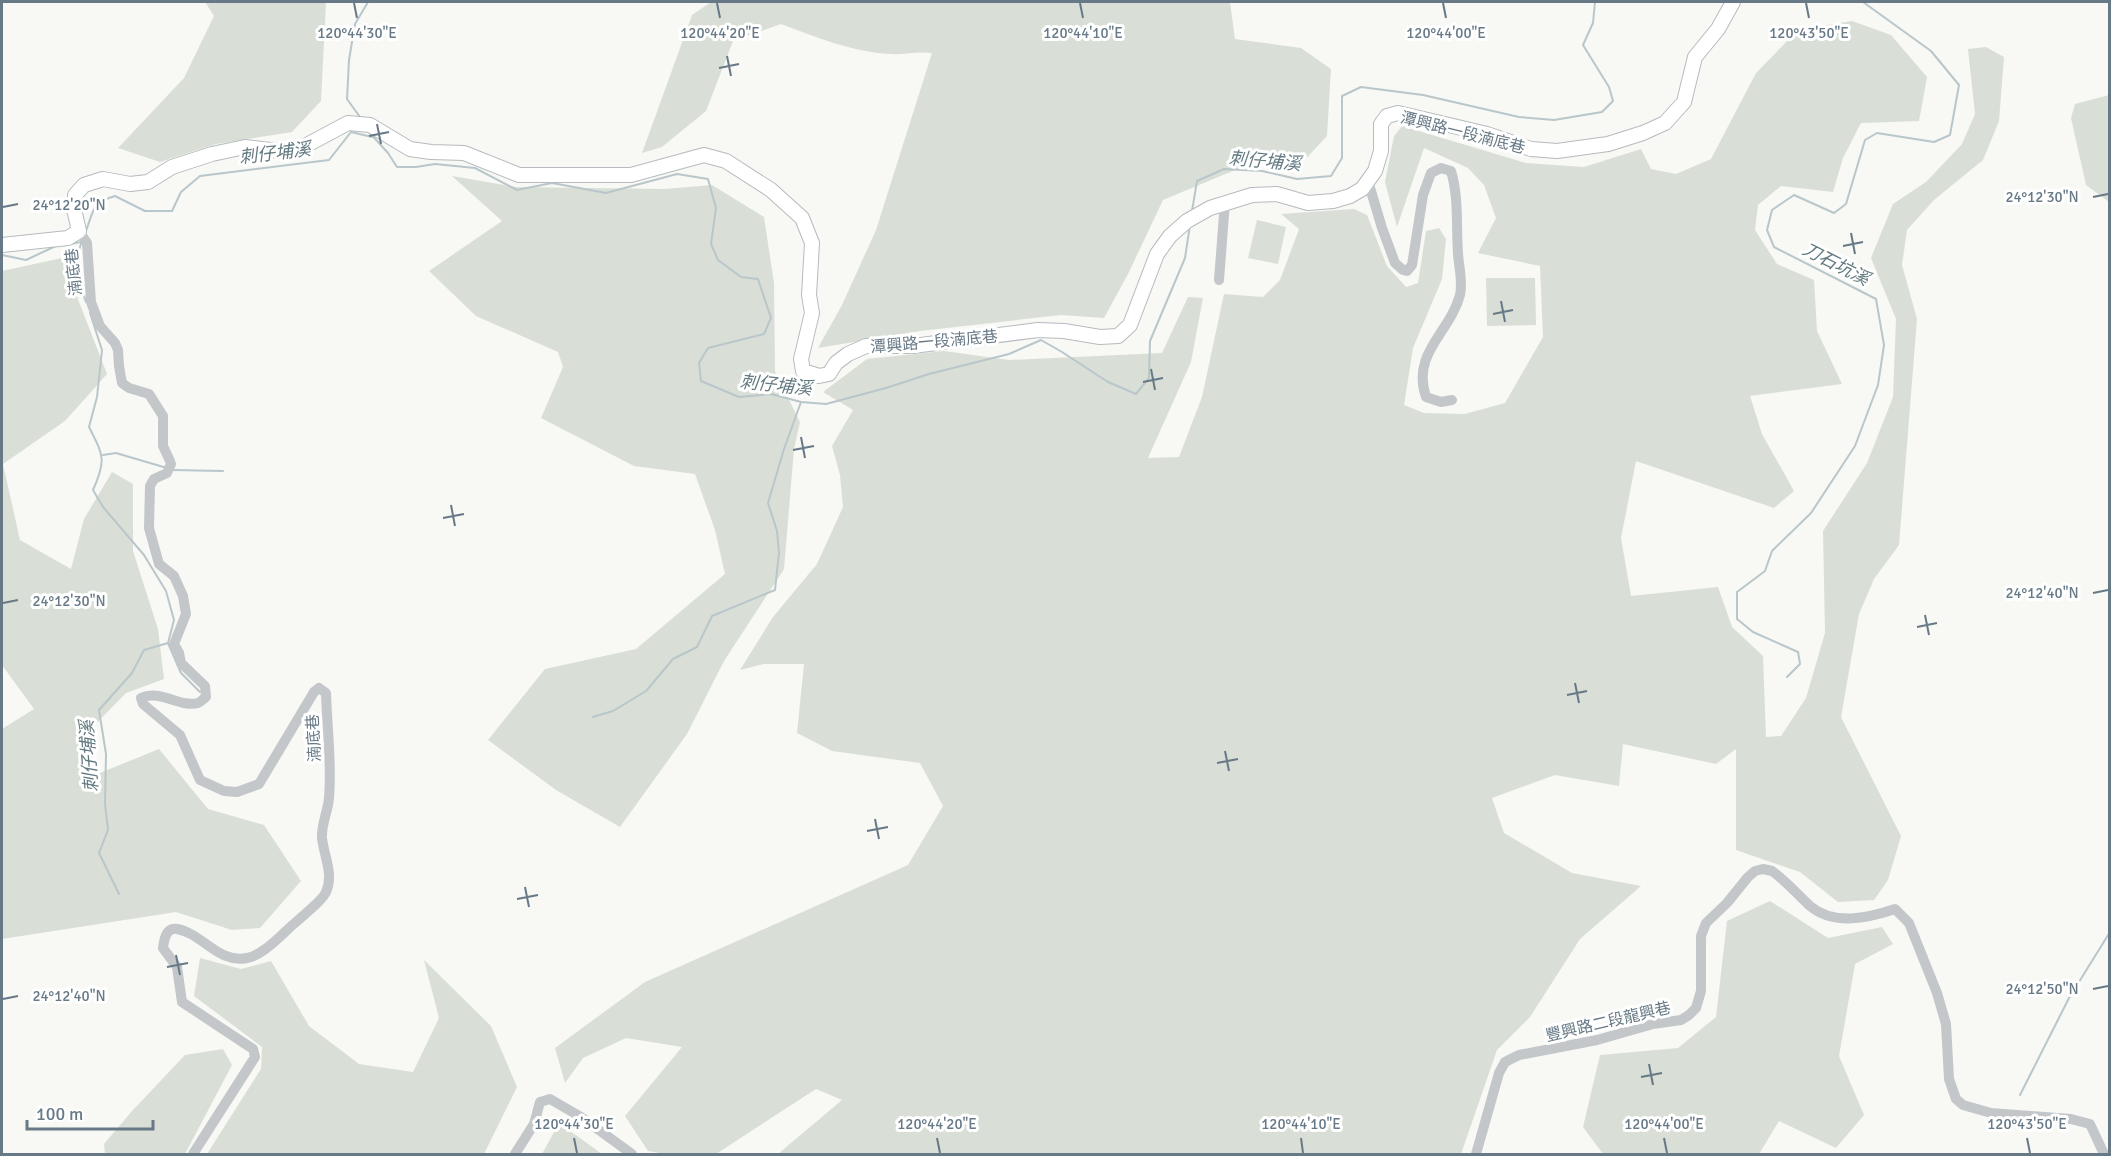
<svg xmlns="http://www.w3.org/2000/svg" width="2111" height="1156" font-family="Signika,'Noto Sans TC',sans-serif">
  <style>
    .green { fill: #d9dfd6 }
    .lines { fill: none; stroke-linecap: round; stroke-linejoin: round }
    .stream { stroke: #b9c6ca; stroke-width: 2 }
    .secondary-casing { stroke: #b5bbbf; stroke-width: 16 }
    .street { stroke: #c3c7ca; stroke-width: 10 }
    .secondary { stroke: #fff; stroke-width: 14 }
    .ticks { fill: none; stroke: #677986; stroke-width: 2 }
    .labels { text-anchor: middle; stroke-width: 6; stroke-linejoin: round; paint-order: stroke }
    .street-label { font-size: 16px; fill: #677986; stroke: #fff }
    .water-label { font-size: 18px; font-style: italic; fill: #637a81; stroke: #fff }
    .ticks-label { font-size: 15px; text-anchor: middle; fill: #677986; stroke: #fff; stroke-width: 6; stroke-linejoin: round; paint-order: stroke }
  </style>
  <rect width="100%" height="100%" fill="#f8f8f5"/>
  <g class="green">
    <path d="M 205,2 L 326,2 L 321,101 L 292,132 L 216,144 L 160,162 L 118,148 L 184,78 L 214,16 Z"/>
    <path d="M 711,2 L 1230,2 L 1235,39 L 1301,48 L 1331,69 L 1327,136 L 1300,165 L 1247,165 L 1163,200 L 1128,274 L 1104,318 L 1061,315 L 920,331 L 818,348 L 842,305 L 876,230 L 932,53 C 918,51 904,55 890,54 C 852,52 816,37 781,24 L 733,41 L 706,111 L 662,147 L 642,153 L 692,15 Z"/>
    <path d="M 1852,21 L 1891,35 L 1927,77 L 1919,121 L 1861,123 L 1843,158 L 1833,192 L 1781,186 L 1758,205 L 1755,230 L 1777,264 L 1814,280 L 1817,331 L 1842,384 L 1750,396 L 1762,434 L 1794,491 L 1774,508 L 1636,461 L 1621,538 L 1631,596 L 1718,587 L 1732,627 L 1763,656 L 1766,737 L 1781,736 L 1806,698 L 1825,633 L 1823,531 L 1867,463 L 1893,397 L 1896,319 L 1871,258 L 1893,204 L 1926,182 L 1962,144 L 1975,114 L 1968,49 L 1986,47 L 2004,57 L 1999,121 L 1983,160 L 1934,200 L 1907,230 L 1902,265 L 1917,319 L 1899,545 L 1874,579 L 1859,614 L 1841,717 L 1901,836 L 1888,880 L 1874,900 L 1838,902 L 1800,872 L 1736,850 L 1736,749 L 1716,764 L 1623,744 L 1619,786 L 1555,775 L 1492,798 L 1504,833 L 1572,873 L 1641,886 L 1580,939 L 1530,1017 L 1497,1050 L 1461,1154 L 778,1154 L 842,1100 L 816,1089 L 716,1154 L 665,1154 L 648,1151 L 625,1116 L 682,1047 L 626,1038 L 583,1058 L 565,1083 L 555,1048 L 645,982 L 908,865 L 943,806 L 920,763 L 832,751 L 797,733 L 804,664 L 764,664 L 740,670 L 773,617 L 817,564 L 843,507 L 840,475 L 832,446 L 853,410 L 823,392 L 867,359 L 944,351 L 1009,360 L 1162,353 L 1188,297 L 1203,298 L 1191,362 L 1148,458 L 1179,457 L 1202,397 L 1224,294 L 1263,297 L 1280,280 L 1299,229 L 1281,214 L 1354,209 L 1367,215 L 1387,266 L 1406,287 L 1418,283 L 1426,231 L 1439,228 L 1446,239 L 1442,279 L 1413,348 L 1404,405 L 1424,413 L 1465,414 L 1505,403 L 1543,337 L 1540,266 L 1478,253 L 1496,218 L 1484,185 L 1468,168 L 1424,148 L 1397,227 L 1385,182 L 1394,136 L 1402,126 L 1526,163 L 1584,167 L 1641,149 L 1651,169 L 1676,174 L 1711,159 L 1756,73 L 1798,30 Z"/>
    <path d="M 2109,95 L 2110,202 L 2109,202 L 2086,185 L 2071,118 L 2075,104 Z"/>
    <path d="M 452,176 L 516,187 L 664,189 L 712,185 L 764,217 L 774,283 L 775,371 L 800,422 L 794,449 L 784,569 L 724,661 L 687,734 L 620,827 L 556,790 L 488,740 L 545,669 L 636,649 L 725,574 L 715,530 L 695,474 L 634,466 L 541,418 L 563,367 L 558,352 L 476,316 L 429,271 L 502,221 Z"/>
    <path d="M 1257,220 L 1286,227 L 1278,264 L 1248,258 Z"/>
    <path d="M 62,258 L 107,374 L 65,421 L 3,464 L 20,540 L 71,569 L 84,519 L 112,472 L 133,484 L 133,551 L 158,629 L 164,679 L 126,693 L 80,740 L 95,775 L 159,749 L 208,809 L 264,825 L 301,881 L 260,928 L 232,930 L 176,912 L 2,939 L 2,729 L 34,709 L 2,665 L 2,271 Z"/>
    <path d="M 1486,278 L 1535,278 L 1536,325 L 1487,326 Z"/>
    <path d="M 1770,901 L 1828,938 L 1882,927 L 1893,944 L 1855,964 L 1839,1056 L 1864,1115 L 1836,1148 L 1779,1121 L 1759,1154 L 1603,1154 L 1583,1127 L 1600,1055 L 1678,1048 L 1716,1017 L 1727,921 Z"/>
    <path d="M 200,958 L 241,969 L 271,961 L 309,1026 L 359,1064 L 413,1072 L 439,1018 L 424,960 L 491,1026 L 517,1087 L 484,1154 L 207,1154 L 261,1069 L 262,1047 L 194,996 Z"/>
    <path d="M 223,1049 L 232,1065 L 185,1154 L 105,1154 L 104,1144 L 133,1110 L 185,1055 Z"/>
    <path d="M 559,1123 L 602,1154 L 542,1154 Z"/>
  </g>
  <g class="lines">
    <g class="stream">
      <path d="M 360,117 L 347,99 L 349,60 L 355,24 L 368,2"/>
      <path d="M 369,132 L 388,153 L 397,167 L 416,167 L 435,164 L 475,168 L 517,190 L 552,183 L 606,193 L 677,174 L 708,179 L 716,208 L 711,244 L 718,260 L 741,277 L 758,279 L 771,318 L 764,334 L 708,348 L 699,363 L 701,381 L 739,397 L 771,394 L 801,402 L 826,404 L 886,388 L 929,374 L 1009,354 L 1041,340 L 1062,352 L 1108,382 L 1136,394 L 1149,378 L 1150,341 L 1185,258 L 1190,225"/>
      <path d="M 1192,211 L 1197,181 L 1224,169 L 1262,171 L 1297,179 L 1331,176 L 1342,158 L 1342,96 L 1361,87 L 1423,95 L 1519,117 L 1554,120 L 1602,112 L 1613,101 L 1609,87 L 1583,45 L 1593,23 L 1595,2"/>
      <path d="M 85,233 C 94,212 90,203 115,196 L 145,211 L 172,211 L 181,192 L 200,176 L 329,160 L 351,132 L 372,137"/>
      <path d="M 82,241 C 73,264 78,280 86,302"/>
      <path d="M 69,244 L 81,242"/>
      <path d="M 2,255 L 26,260 L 58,245"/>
      <path d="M 90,313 L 102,350 L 97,397 L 89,427 C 103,455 107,459 93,490 L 103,507 L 144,555 L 166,591 L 174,620 L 168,643 L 144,650 L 132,673 L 99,710 L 106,754 L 105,804 L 108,830 L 99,853 L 119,894"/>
      <path d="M 103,455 L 116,453 L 167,468"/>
      <path d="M 172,470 L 223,471"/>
      <path d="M 168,643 L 181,673 L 200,692"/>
      <path d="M 1787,677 L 1800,664 L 1798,652 L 1753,632 L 1737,619 L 1737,592 L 1765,571 L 1772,551 L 1811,513 L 1855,446 L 1878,385 L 1884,345 L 1876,299 L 1774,247 L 1767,230 L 1772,210 L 1794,195 L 1834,213 L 1846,204 L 1865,140 L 1877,133 L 1934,142 L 1950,135 L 1959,85 L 1931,51 L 1863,2"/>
      <path d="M 593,717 L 613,711 L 646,691 L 673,659 L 697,647 L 712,616 L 775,590 L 779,553 L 777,531 L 768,503 L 784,449 L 801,402"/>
      <path d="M 2020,1095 L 2069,998 L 2110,932"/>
    </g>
    <defs>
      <path id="secondary" d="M 2,245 L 68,238 L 79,231 L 74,209 L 75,195 L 84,185 L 103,179 L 130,184 L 148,182 L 172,167 L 212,154 L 245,147 L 287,152 L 305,146 L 348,123 L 370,125 L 410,149 L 431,152 L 464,153 L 519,175 L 631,175 L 704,155 L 726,161 L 771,190 L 802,218 L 812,243 L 809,295 L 812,313 L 801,359 L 803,371 L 819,376 L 829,374 L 836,363 L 848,354 L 866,346 L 913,346 L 1038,330 L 1064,331 L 1100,337 L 1118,336 L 1130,325 L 1157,254 L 1170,236 L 1187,221 L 1210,208 L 1252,195 L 1277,194 L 1308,203 L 1333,201 L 1350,196 L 1362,189 L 1375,171 L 1381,151 L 1381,124 L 1387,116 L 1398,113 L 1487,134 L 1531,149 L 1557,151 L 1608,144 L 1643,133 L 1665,123 L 1684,102 L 1695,57 L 1718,29 L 1733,2"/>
    </defs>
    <use href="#secondary" class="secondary-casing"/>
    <g class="street">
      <path d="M 1368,181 L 1382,228 L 1395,263 L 1403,270 L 1407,271 L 1412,265 L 1423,195 L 1431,173 L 1441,168 L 1451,171 C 1459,198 1456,225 1458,254 C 1459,267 1463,283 1460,295 C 1450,333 1411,353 1426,397 L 1441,402 L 1452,400"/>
      <path d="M 79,231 L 87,243 L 91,302 L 100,326 L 115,343 L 118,350 L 119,366 L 122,383 L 129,388 L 149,394 L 163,416 L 163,446 L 170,461"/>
      <path d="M 1219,280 L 1225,202"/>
      <path d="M 171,464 L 167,473 L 154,479 L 150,486 L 149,528 L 159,564 L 174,576 L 183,596 L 186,614 L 174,644 L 179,653 L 181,663 L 205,686 L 206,697 C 203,699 201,702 198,703 C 180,708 160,689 141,698 L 143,704 L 180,735 L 200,780 L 224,791 L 237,792 L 259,784 L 314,692 L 319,688 L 326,693 C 327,728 332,763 329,798 C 328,811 321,825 322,838 C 324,856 334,875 326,892 C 323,901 292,924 284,933 C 274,942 260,956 247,958 C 218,964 202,933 177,929 C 166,927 164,940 163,948 L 177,967 L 182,1002 L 253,1049 L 255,1057 L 193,1154"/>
      <path d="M 515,1154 L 534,1124 L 540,1102 L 550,1099 L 581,1117 L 632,1154"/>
      <path d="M 1476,1154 L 1499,1073 L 1505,1062 L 1519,1055 L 1597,1040 L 1653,1024 L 1681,1020 L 1689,1015 L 1696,1008 L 1701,991 L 1701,936 L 1706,923 L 1727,903 L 1748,877 L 1755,871 L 1763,869 L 1772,871 C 1786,881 1797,894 1810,906 C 1834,926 1868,918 1895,909 L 1909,923 L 1937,993 L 1946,1024 L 1949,1079 L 1956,1099 L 1963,1105 L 1991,1113 L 2071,1119 L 2090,1124 L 2104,1154"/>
    </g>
    <use href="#secondary" class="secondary"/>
  </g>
  <path class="ticks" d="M 354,3 L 357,18M 717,3 L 720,18M 1080,3 L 1083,18M 1443,3 L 1446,18M 1806,3 L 1809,18M 727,56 L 731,76M 719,68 L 739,64M 377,124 L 381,144M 369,136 L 389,132M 2093,197 L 2108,194M 3,207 L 18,204M 1851,233 L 1855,254M 1843,246 L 1863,242M 1501,301 L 1505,322M 1493,314 L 1513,310M 1151,369 L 1155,390M 1143,382 L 1163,378M 801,437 L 805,458M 793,450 L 814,446M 451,505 L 455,526M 443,518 L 464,514M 2093,593 L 2108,590M 3,603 L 18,600M 1925,615 L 1929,635M 1917,627 L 1937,623M 1575,683 L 1579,703M 1567,695 L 1587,691M 1225,751 L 1229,771M 1217,763 L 1238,759M 875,819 L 879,839M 867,831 L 888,827M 525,887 L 529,907M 517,899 L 538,895M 176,955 L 180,975M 167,967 L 188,963M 2093,989 L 2108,986M 3,999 L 18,996M 1649,1064 L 1653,1085M 1641,1077 L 1662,1073M 574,1138 L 577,1153M 937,1138 L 940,1153M 1301,1138 L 1303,1153M 1664,1138 L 1667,1153M 2027,1138 L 2030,1153"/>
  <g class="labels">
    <g class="street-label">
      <text transform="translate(1463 132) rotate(14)" y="6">潭興路一段湳底巷</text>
      <text transform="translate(73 272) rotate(-96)" y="6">湳底巷</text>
      <text transform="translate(934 341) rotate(-5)" y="6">潭興路一段湳底巷</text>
      <text transform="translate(313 738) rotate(-93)" y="6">湳底巷</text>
      <text transform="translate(1608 1021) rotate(-13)" y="6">豐興路二段龍興巷</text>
    </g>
    <g class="water-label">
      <text transform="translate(275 153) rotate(-7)" y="6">刺仔埔溪</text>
      <text transform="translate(1265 161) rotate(5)" y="6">刺仔埔溪</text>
      <text transform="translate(1836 264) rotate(27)" y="6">刀石坑溪</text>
      <text transform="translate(776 385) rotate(6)" y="6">刺仔埔溪</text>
      <text transform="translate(89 756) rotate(-94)" y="6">刺仔埔溪</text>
    </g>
  </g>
  <g class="ticks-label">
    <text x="357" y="38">120°44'30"E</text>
    <text x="720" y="38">120°44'20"E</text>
    <text x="1083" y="38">120°44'10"E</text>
    <text x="1446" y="38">120°44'00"E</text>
    <text x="1809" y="38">120°43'50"E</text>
    <text x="2042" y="202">24°12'30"N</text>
    <text x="69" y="210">24°12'20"N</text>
    <text x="2042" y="598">24°12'40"N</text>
    <text x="69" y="606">24°12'30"N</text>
    <text x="2042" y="994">24°12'50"N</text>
    <text x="69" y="1001">24°12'40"N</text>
    <text x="574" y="1129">120°44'30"E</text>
    <text x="937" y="1129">120°44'20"E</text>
    <text x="1301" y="1129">120°44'10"E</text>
    <text x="1664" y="1129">120°44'00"E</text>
    <text x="2027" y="1129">120°43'50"E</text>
  </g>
  <rect width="2111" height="1156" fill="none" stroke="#677986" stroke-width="6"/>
  <path d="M27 1120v9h126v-9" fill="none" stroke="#677986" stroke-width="3"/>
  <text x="36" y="1120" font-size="18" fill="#677986" stroke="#ffffff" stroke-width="4.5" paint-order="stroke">100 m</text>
</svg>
